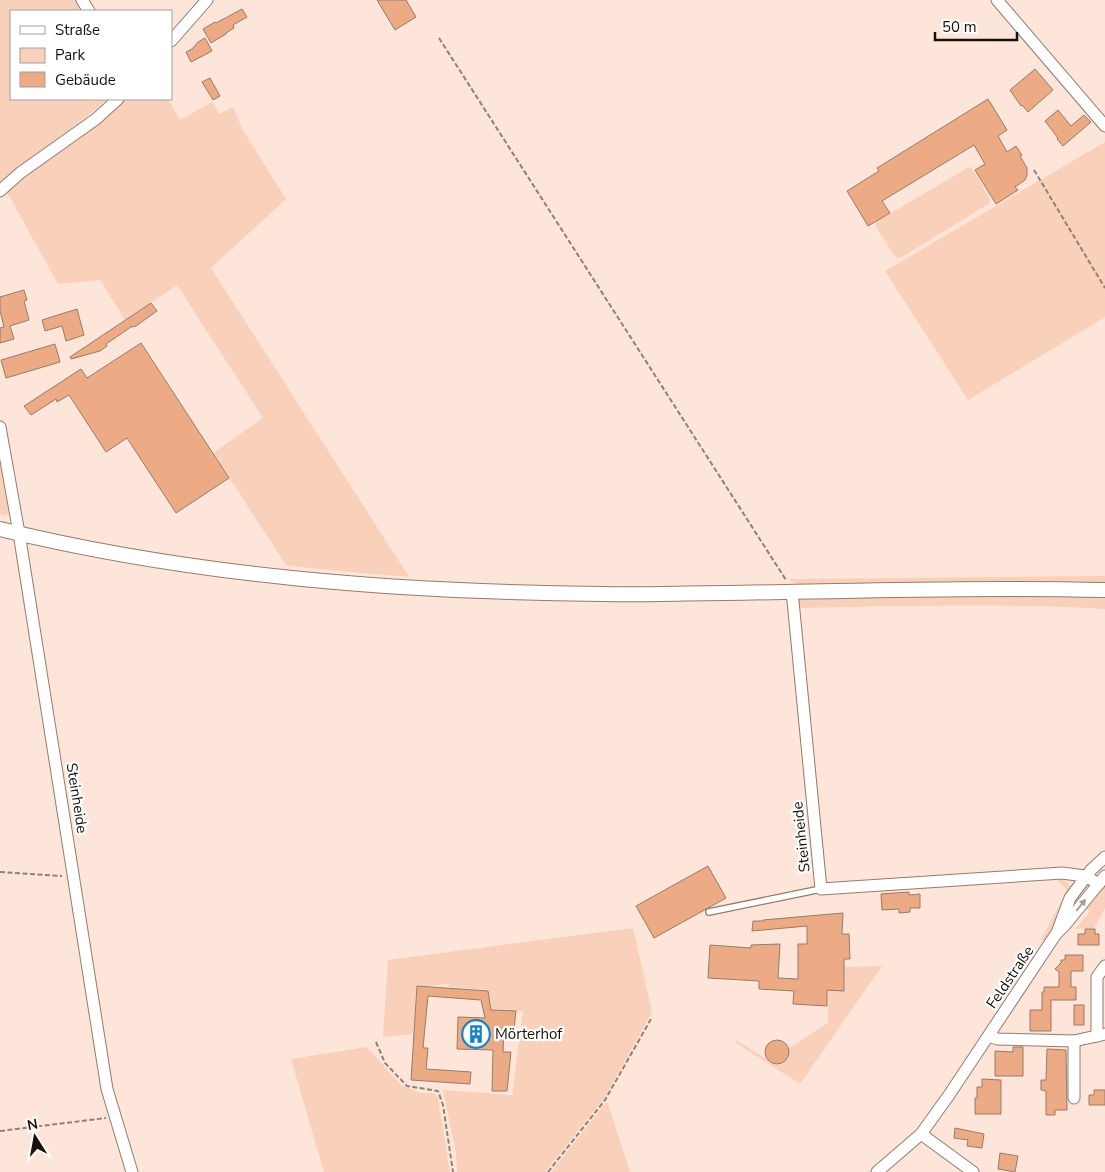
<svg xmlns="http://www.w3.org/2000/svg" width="1105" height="1172" font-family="'Nunito Sans',sans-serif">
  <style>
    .green { fill: #f9d0b9 }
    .building { fill: #ecab85; stroke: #957b6c }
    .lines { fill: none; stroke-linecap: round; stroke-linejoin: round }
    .service-casing { stroke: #947b6c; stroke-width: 8 }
    .minor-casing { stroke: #947b6c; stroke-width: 13 }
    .tertiary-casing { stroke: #947b6c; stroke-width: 16 }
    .path { stroke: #908076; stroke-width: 2; stroke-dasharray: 5 2.5; stroke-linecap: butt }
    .service { stroke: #fff; stroke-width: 5.5 }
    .minor { stroke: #fff; stroke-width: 11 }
    .tertiary { stroke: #fff; stroke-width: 14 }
    .oneway { fill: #a39f9d }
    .labels { text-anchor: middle; stroke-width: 4.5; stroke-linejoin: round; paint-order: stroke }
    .street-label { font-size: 15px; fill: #19100a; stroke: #fff }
    .poi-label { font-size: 15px; fill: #19100a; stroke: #fff; text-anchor: start }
  </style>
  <rect width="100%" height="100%" fill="#fde6d9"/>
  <g class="green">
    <path d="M 0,0 L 79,0 L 86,11 L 11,11 L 11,99 L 107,99 C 74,130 34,152 0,183 Z"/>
    <path d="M 124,99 L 168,99 L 180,120 L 212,102 L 219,114 L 233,107 L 243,130 L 286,199 L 211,268 L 409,577 L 318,569 L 286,565 L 213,453 L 263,418 L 177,285 L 125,320 L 100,280 L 58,284 L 7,192 L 23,177 L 102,122 Z"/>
    <path d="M 1105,142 L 1105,317 L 968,400 L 885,271 Z"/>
    <path d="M 969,167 L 973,169 L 990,199 L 990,203 L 902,257 L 899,258 L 895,257 L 876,227 L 876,222 Z"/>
    <path d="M 0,456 L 10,509 L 8,514 L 3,516 L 0,515 Z"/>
    <path d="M 1105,576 L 1105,582 L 991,581 L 796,584 L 789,579 Z"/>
    <path d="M 805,595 L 1105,596 L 1105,609 C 1002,603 899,606 796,608 L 799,598 Z"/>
    <path d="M 1054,877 C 1062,877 1066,880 1071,887 L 1070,893 L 1046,942 L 1041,940 L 1067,890 Z"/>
    <path d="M 1105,881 L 1105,908 L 1094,928 L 1075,929 L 1090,912 L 1085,907 Z"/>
    <path d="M 633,928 L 652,1012 L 605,1097 L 545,1172 L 457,1172 L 456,1153 L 443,1090 L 512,1095 L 523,1011 L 492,1010 L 488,990 L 449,987 L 449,984 L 428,986 L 417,986 L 413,1034 L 383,1037 L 388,960 Z"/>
    <path d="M 882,966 L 800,1084 L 735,1042 L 736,1040 L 766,1059 L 771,1064 L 780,1065 C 788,1060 790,1057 789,1048 L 828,1023 L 828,990 L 845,991 L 844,967 Z"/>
    <path d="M 367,1047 L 401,1085 L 421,1093 L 434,1093 L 438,1098 L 450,1172 L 324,1172 L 291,1059 Z"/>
    <path d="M 607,1101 L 630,1172 L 551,1172 Z"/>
  </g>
  <g class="building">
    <path d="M 377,0 L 406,0 L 416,17 L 395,30 Z"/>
    <path d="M 242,9 L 247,17 L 233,25 L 234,28 L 226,33 L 226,34 L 211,43 L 203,29 L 215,22 L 216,23 Z"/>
    <path d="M 205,38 L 212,51 L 191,62 L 186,52 L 192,49 L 198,42 Z"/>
    <path d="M 1035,69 L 1053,90 L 1028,112 L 1022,105 L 1021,106 L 1010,90 Z"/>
    <path d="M 210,78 L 220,96 L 213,100 L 202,82 Z"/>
    <path d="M 988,99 L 1007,130 L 998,136 L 1007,152 L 1016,146 L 1022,155 L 1020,156 L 1027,168 L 1027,175 L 1025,180 L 1015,187 L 1018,190 L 996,204 L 975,170 L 985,164 L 974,145 L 882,201 L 890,213 L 868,226 L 847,191 L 879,171 L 877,168 Z"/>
    <path d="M 1058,110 L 1071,126 L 1084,115 L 1091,122 L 1063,146 L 1057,139 L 1058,138 L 1045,121 Z"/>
    <path d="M 24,290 L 27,300 L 24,301 L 29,320 L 10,326 L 14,339 L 0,343 L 0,328 L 4,327 L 0,311 L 0,297 Z"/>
    <path d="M 151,303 L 157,311 L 136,326 L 131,327 L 106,344 L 107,346 L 100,351 L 71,359 L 70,357 Z"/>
    <path d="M 77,309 L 84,335 L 66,341 L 62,326 L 45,331 L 42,320 Z"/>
    <path d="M 141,343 L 229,478 L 176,513 L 127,438 L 106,452 L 69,395 L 57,402 L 56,399 L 31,415 L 24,406 L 81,369 L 87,378 Z"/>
    <path d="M 55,344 L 60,362 L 6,378 L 1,360 Z"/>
    <path d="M 708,866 L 726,898 L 654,938 L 636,906 Z"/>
    <path d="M 909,892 L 909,895 L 920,894 L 920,908 L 910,908 L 910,912 L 899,913 L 899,909 L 882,910 L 881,894 Z"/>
    <path d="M 843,913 L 842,934 L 849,934 L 850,959 L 844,959 L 844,991 L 827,990 L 827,1006 L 793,1004 L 794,991 L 759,989 L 759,981 L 708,978 L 710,945 L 751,948 L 751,945 L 780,944 L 778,978 L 798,979 L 798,944 L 807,944 L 807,926 L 752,931 L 753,921 L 763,921 L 763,920 Z"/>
    <path d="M 1085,929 L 1095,929 L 1095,934 L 1099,934 L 1099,945 L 1078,945 L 1078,934 L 1085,934 Z"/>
    <path d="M 1065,955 L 1083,955 L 1083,971 L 1071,971 L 1071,987 L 1076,987 L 1076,1000 L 1051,1000 L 1051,1031 L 1030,1031 L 1030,1010 L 1042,1010 L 1042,992 L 1044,992 L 1044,987 L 1059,987 L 1059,972 L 1055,969 L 1061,963 L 1061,960 L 1065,960 Z"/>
    <path d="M 417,986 L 488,991 L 491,1010 L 516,1011 L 514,1028 L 504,1028 L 503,1052 L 511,1052 L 507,1091 L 492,1091 L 493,1050 L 457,1049 L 458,1017 L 485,1018 L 481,1000 L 428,996 L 423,1048 L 428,1048 L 426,1069 L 471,1072 L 470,1084 L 411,1080 Z"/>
    <rect x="1074" y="1005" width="10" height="20"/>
    <circle cx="777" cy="1052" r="12"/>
    <path d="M 1013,1047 L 1023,1047 L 1023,1076 L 995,1076 L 995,1051 L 1013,1052 Z"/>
    <path d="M 1047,1049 L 1066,1050 L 1067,1110 L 1055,1110 L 1055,1115 L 1046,1115 L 1046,1091 L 1041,1090 L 1041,1080 L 1046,1080 Z"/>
    <path d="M 982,1079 L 1001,1080 L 1001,1114 L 975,1114 L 975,1098 L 977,1098 L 977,1087 L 982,1087 Z"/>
    <path d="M 1094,1090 L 1105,1090 L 1105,1105 L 1089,1105 L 1089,1095 L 1094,1095 Z"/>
    <path d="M 955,1128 L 984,1134 L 982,1148 L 967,1146 L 968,1140 L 954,1138 Z"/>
    <path d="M 1000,1153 L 1018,1156 L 1015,1172 L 998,1169 Z"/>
  </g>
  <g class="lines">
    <defs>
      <path id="service" d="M 709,912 L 821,889"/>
      <g id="minor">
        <path d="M 82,0 L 89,11"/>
        <path d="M 997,0 L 1105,126"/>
        <path d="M 171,41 L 207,0"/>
        <path d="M 0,191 L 20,173 L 96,119 L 118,99"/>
        <path d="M 0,427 L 19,533 L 107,1089 L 132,1172"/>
        <path d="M 791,592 L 793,601 L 821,889 L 1062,873 L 1085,876 L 1099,884"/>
        <path d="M 1058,930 L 1070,898 L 1091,870 L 1105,857"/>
        <path d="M 989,1036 L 997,1039 L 1074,1041 L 1105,1034"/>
        <path d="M 1097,1036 L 1097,977 L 1105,966"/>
        <path d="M 1074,1041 L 1074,1098"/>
        <path d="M 921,1134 L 973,1172"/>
        <path d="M 877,1172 L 921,1134 L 949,1095 L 1056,934 L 1065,925 L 1105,876"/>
      </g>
      <path id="tertiary" d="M 0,529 C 197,577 401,592 603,594 C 644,595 685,593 726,593 C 852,591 979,587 1105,590"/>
    </defs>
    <use href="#service" class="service-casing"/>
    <use href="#minor" class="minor-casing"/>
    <use href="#tertiary" class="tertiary-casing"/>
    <g class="path">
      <path d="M 439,38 L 786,580"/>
      <path d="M 1034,170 L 1105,288"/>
      <path d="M 0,872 L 62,876"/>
      <path d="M 376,1042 L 385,1063 L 407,1086 L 438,1091 L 443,1105 L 453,1172"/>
      <path d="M 0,1131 L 106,1118"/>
      <path d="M 548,1172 L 605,1100 L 651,1019"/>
    </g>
    <use href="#service" class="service"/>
    <use href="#minor" class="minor"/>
    <use href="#tertiary" class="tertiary"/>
  </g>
  <defs><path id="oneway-solid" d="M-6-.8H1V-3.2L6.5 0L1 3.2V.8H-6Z" transform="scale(1.25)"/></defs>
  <use class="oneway" href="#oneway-solid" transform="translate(1081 905) rotate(-51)"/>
  <defs>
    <symbol id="building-ring" viewBox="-11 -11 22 22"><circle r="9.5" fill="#fff" stroke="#1383cc" stroke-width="1.5"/><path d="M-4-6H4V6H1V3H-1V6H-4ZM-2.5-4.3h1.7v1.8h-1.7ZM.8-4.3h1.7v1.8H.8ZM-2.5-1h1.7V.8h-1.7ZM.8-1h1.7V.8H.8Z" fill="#1383cc"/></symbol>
  </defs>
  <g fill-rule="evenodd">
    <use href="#building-ring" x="460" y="1018" width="32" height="32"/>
  </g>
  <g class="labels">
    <g class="street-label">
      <text transform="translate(77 798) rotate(81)" y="5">Steinheide</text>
      <text transform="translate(801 837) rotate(-96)" y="5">Steinheide</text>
      <text transform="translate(1010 977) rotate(-56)" y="5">Feldstraße</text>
    </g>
    <g class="poi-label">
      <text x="495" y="1039">Mörterhof</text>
    </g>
  </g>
  <rect x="10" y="10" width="162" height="90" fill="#ffffff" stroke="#a39f9d"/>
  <rect x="20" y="26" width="25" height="8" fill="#ffffff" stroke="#a39f9d"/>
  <text x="55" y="35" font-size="15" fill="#19100a">Straße</text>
  <rect x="20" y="48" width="25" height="15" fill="#f9d0b9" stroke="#a39f9d"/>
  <text x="55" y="60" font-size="15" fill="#19100a">Park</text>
  <rect x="20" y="72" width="25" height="15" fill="#ecab85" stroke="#a39f9d"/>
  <text x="55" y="85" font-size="15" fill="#19100a">Gebäude</text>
  <g transform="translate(35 1137) rotate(349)" stroke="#ffffff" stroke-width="4" paint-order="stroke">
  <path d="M0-4L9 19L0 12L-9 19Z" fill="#19100a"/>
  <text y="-8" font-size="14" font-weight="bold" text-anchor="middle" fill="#19100a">N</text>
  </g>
  <path d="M935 32v8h82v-8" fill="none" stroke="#19100a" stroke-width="2.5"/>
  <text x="942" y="32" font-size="15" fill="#19100a" stroke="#ffffff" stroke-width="4" paint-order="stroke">50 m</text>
</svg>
